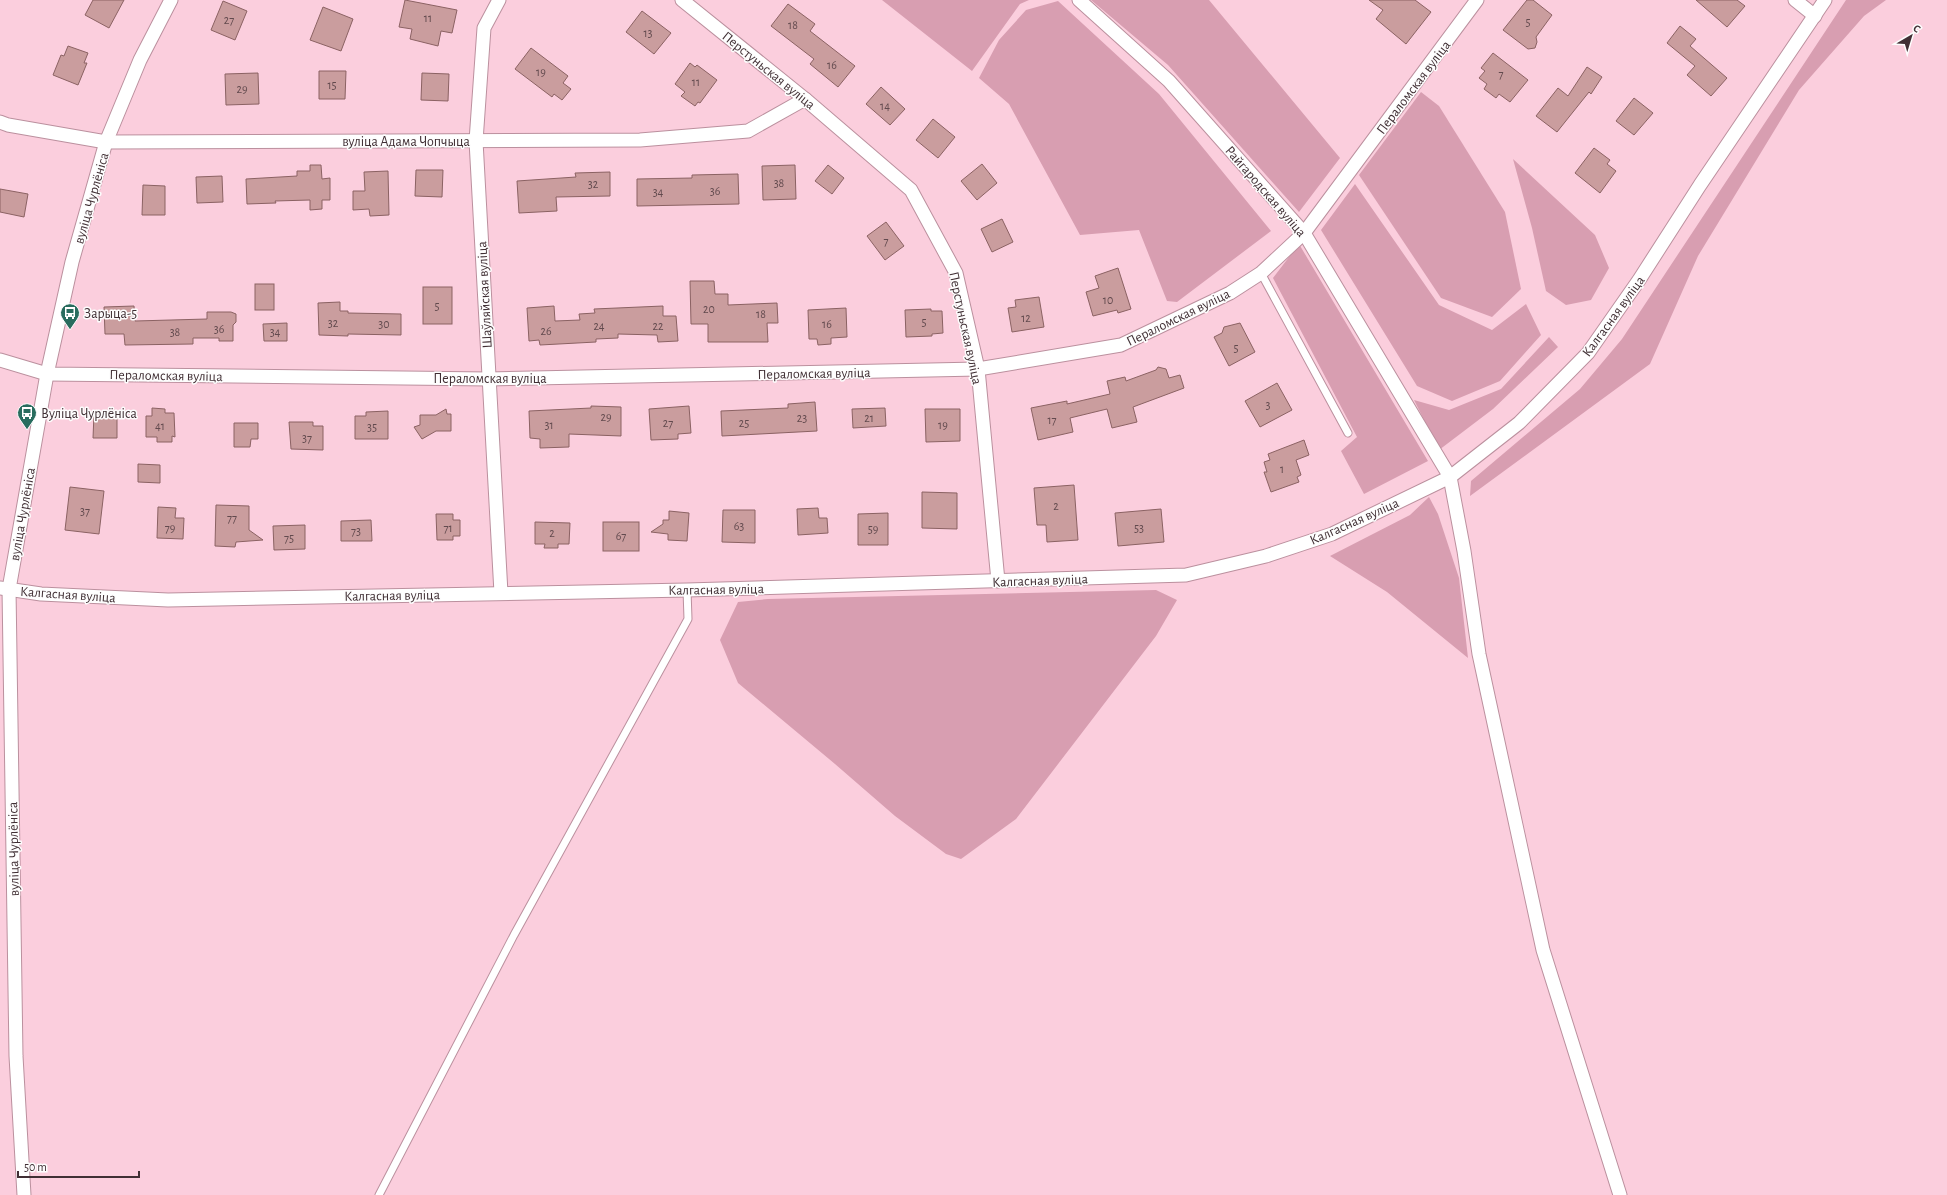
<svg xmlns="http://www.w3.org/2000/svg" width="1947" height="1195" font-family="'Alegreya Sans',sans-serif">
  <style>
    .green { fill: #d89eb1 }
    .building { fill: #ca9d9e; stroke: #8b6263 }
    .lines { fill: none; stroke-linecap: round; stroke-linejoin: round }
    .lane-casing { stroke: #bb909e; stroke-width: 9 }
    .street-casing { stroke: #bb909e; stroke-width: 15 }
    .lane { stroke: #fff; stroke-width: 7 }
    .street { stroke: #fff; stroke-width: 13 }
    .labels { text-anchor: middle; stroke-width: 3; stroke-linejoin: round; paint-order: stroke }
    .number-label { font-size: 12px; fill: #624a4e }
    .street-label { font-size: 14px; fill: #402f34; stroke: #fdfdfd }
    .poi-label { font-size: 14px; fill: #402f34; stroke: #fdfdfd; text-anchor: start }
  </style>
  <rect width="100%" height="100%" fill="#fbcedd"/>
  <g class="green">
    <path d="M 882,0 L 1029,0 L 1020,4 L 972,71 Z"/>
    <path d="M 1091,0 L 1209,0 L 1340,158 L 1299,212 L 1168,65 Z"/>
    <path d="M 1846,0 L 1886,0 L 1864,16 L 1799,90 L 1698,256 L 1650,364 L 1470,496 L 1471,481 L 1580,389 L 1622,339 Z"/>
    <path d="M 1058,1 L 1159,94 L 1271,231 L 1177,302 L 1167,301 L 1139,230 L 1080,235 L 1009,104 L 979,78 L 999,40 L 1026,10 Z"/>
    <path d="M 1421,92 L 1439,106 L 1505,212 L 1521,289 L 1492,317 L 1441,298 L 1359,175 Z"/>
    <path d="M 1513,159 L 1595,235 L 1609,268 L 1591,300 L 1566,305 L 1546,291 L 1532,228 Z"/>
    <path d="M 1355,184 L 1439,305 L 1492,330 L 1526,304 L 1541,335 L 1500,381 L 1452,401 L 1417,386 L 1321,230 Z"/>
    <path d="M 1299,244 L 1428,461 L 1364,494 L 1341,451 L 1357,437 L 1273,278 Z"/>
    <path d="M 1549,337 L 1558,347 L 1493,409 L 1439,450 L 1414,400 L 1449,410 L 1501,389 Z"/>
    <path d="M 1429,497 L 1438,514 L 1459,578 L 1468,658 L 1387,592 L 1330,556 L 1410,515 Z"/>
    <path d="M 1156,590 L 1177,600 L 1156,636 L 1016,819 L 961,859 L 946,854 L 895,816 L 835,764 L 738,683 L 720,640 L 738,602 L 768,599 Z"/>
  </g>
  <g class="building">
    <path d="M 93,0 L 124,0 L 109,28 L 85,15 Z"/>
    <path d="M 405,0 L 457,10 L 452,33 L 441,31 L 438,46 L 410,39 L 412,29 L 399,27 Z"/>
    <path d="M 1369,0 L 1415,0 L 1431,12 L 1406,44 L 1376,19 L 1383,10 Z"/>
    <path d="M 1527,0 L 1533,0 L 1552,15 L 1536,37 L 1537,42 L 1535,48 L 1528,49 L 1503,30 Z"/>
    <path d="M 1696,0 L 1737,0 L 1745,6 L 1727,27 Z"/>
    <path d="M 223,1 L 247,11 L 235,40 L 211,30 Z"/>
    <path d="M 788,4 L 815,24 L 810,31 L 855,66 L 838,87 L 810,64 L 814,59 L 771,26 Z"/>
    <path d="M 323,7 L 353,19 L 341,51 L 310,40 Z"/>
    <path d="M 642,11 L 671,33 L 654,54 L 626,32 Z"/>
    <path d="M 1680,26 L 1696,39 L 1690,46 L 1727,78 L 1711,96 L 1687,75 L 1695,66 L 1667,43 Z"/>
    <path d="M 68,46 L 88,53 L 84,63 L 87,63 L 78,85 L 53,75 L 61,55 L 64,56 Z"/>
    <path d="M 531,48 L 568,76 L 563,83 L 571,89 L 562,100 L 554,94 L 552,97 L 515,69 Z"/>
    <path d="M 1493,53 L 1528,80 L 1510,102 L 1499,94 L 1496,98 L 1484,89 L 1487,84 L 1479,78 L 1485,71 L 1481,68 Z"/>
    <path d="M 690,63 L 695,67 L 697,65 L 717,80 L 700,103 L 698,102 L 695,106 L 681,96 L 685,92 L 675,84 Z"/>
    <path d="M 1587,67 L 1602,77 L 1591,94 L 1589,92 L 1557,132 L 1536,116 L 1558,88 L 1568,96 Z"/>
    <path d="M 319,71 L 346,71 L 345,99 L 319,99 Z"/>
    <path d="M 258,73 L 259,104 L 226,105 L 225,74 Z"/>
    <path d="M 422,73 L 449,74 L 448,101 L 421,100 Z"/>
    <path d="M 881,87 L 905,109 L 890,125 L 866,104 Z"/>
    <path d="M 1634,98 L 1653,113 L 1634,135 L 1616,121 Z"/>
    <path d="M 933,119 L 955,137 L 938,158 L 916,140 Z"/>
    <path d="M 1594,148 L 1610,160 L 1607,164 L 1616,171 L 1600,193 L 1575,173 Z"/>
    <path d="M 982,164 L 997,183 L 977,200 L 961,181 Z"/>
    <path d="M 310,165 L 321,165 L 322,179 L 330,178 L 330,200 L 322,200 L 322,209 L 310,210 L 310,200 L 275,201 L 276,203 L 247,204 L 246,179 L 297,176 L 297,171 L 310,171 Z"/>
    <path d="M 795,165 L 796,199 L 763,200 L 762,166 Z"/>
    <path d="M 828,165 L 844,178 L 832,194 L 815,181 Z"/>
    <path d="M 416,170 L 443,170 L 442,197 L 415,196 Z"/>
    <path d="M 388,171 L 389,215 L 370,216 L 369,209 L 353,210 L 353,191 L 365,191 L 364,172 Z"/>
    <path d="M 610,172 L 610,196 L 556,197 L 557,211 L 519,213 L 517,181 L 576,177 L 575,173 Z"/>
    <path d="M 738,174 L 739,204 L 637,206 L 637,179 L 692,178 L 692,175 Z"/>
    <path d="M 222,176 L 223,202 L 197,203 L 196,177 Z"/>
    <path d="M 143,185 L 165,186 L 165,215 L 142,215 Z"/>
    <path d="M 0,189 L 28,194 L 24,217 L 0,212 Z"/>
    <path d="M 1002,219 L 1013,242 L 992,252 L 981,229 Z"/>
    <path d="M 886,222 L 904,246 L 885,260 L 867,236 Z"/>
    <path d="M 1118,268 L 1131,309 L 1118,313 L 1117,310 L 1093,316 L 1086,292 L 1099,288 L 1095,276 Z"/>
    <path d="M 690,281 L 714,281 L 715,294 L 728,294 L 728,305 L 777,303 L 778,323 L 767,323 L 768,342 L 708,342 L 708,324 L 691,324 Z"/>
    <rect x="255" y="284" width="19" height="26"/>
    <rect x="423" y="287" width="29" height="37"/>
    <path d="M 1039,297 L 1044,327 L 1012,332 L 1008,308 L 1016,307 L 1015,300 Z"/>
    <path d="M 340,302 L 340,311 L 348,311 L 348,313 L 401,314 L 401,335 L 348,334 L 348,336 L 319,335 L 318,303 Z"/>
    <path d="M 134,306 L 135,321 L 207,319 L 207,312 L 231,312 L 236,314 L 236,322 L 233,325 L 233,341 L 219,341 L 219,338 L 193,338 L 193,344 L 125,345 L 124,334 L 105,334 L 104,307 Z"/>
    <path d="M 554,306 L 555,321 L 580,320 L 579,314 L 595,313 L 594,309 L 663,306 L 663,316 L 676,316 L 678,341 L 658,342 L 657,335 L 618,334 L 618,338 L 596,339 L 596,342 L 540,345 L 539,340 L 529,341 L 527,308 Z"/>
    <path d="M 846,308 L 847,337 L 831,338 L 831,344 L 818,345 L 817,339 L 809,339 L 808,310 Z"/>
    <path d="M 931,309 L 931,311 L 942,311 L 943,333 L 932,334 L 932,336 L 906,337 L 905,310 Z"/>
    <path d="M 287,323 L 287,341 L 264,341 L 263,324 Z"/>
    <path d="M 1240,323 L 1255,352 L 1229,366 L 1214,337 L 1222,333 L 1224,327 Z"/>
    <path d="M 1158,367 L 1166,369 L 1169,378 L 1180,375 L 1184,388 L 1133,407 L 1137,422 L 1112,428 L 1107,409 L 1070,418 L 1073,432 L 1038,440 L 1031,408 L 1067,401 L 1067,404 L 1110,394 L 1107,381 L 1125,377 L 1126,381 L 1156,370 Z"/>
    <path d="M 1277,383 L 1292,410 L 1260,427 L 1245,401 Z"/>
    <path d="M 815,402 L 817,431 L 722,436 L 721,411 L 788,408 L 788,404 Z"/>
    <path d="M 591,406 L 621,407 L 621,436 L 569,434 L 569,447 L 540,448 L 540,439 L 530,438 L 529,411 L 591,408 Z"/>
    <path d="M 689,406 L 691,433 L 678,434 L 678,439 L 651,440 L 649,409 Z"/>
    <path d="M 152,408 L 165,409 L 165,413 L 174,413 L 175,437 L 172,436 L 172,442 L 157,442 L 157,437 L 146,437 L 146,416 L 152,416 Z"/>
    <path d="M 885,408 L 886,426 L 853,428 L 852,409 Z"/>
    <path d="M 446,409 L 447,414 L 451,414 L 451,431 L 436,431 L 422,439 L 414,427 L 420,425 L 420,415 L 436,415 Z"/>
    <path d="M 925,409 L 960,409 L 960,441 L 926,442 Z"/>
    <path d="M 388,411 L 388,439 L 355,439 L 355,416 L 366,416 L 366,412 Z"/>
    <path d="M 94,414 L 117,415 L 117,438 L 93,438 Z"/>
    <path d="M 289,422 L 313,422 L 313,426 L 323,426 L 323,450 L 291,449 Z"/>
    <path d="M 234,423 L 258,423 L 258,439 L 251,439 L 250,447 L 234,447 Z"/>
    <path d="M 1304,440 L 1309,455 L 1296,460 L 1301,475 L 1297,477 L 1299,482 L 1271,492 L 1264,472 L 1267,472 L 1264,462 L 1270,460 L 1268,454 Z"/>
    <path d="M 138,464 L 160,465 L 160,483 L 138,482 Z"/>
    <path d="M 1074,485 L 1078,540 L 1047,542 L 1046,525 L 1037,525 L 1034,488 Z"/>
    <path d="M 70,487 L 104,491 L 99,534 L 65,530 Z"/>
    <path d="M 922,492 L 957,493 L 957,529 L 922,528 Z"/>
    <path d="M 216,505 L 249,506 L 249,530 L 263,540 L 236,542 L 235,547 L 215,546 Z"/>
    <path d="M 158,507 L 176,508 L 175,518 L 184,518 L 183,539 L 157,538 Z"/>
    <path d="M 818,508 L 819,518 L 827,518 L 828,533 L 798,535 L 797,509 Z"/>
    <path d="M 1161,509 L 1164,542 L 1118,546 L 1115,513 Z"/>
    <path d="M 723,510 L 755,510 L 755,543 L 722,542 Z"/>
    <path d="M 669,511 L 689,513 L 687,541 L 668,540 L 668,534 L 651,532 L 663,524 L 663,520 L 669,520 Z"/>
    <path d="M 888,513 L 888,545 L 858,545 L 858,514 Z"/>
    <path d="M 436,514 L 453,514 L 453,520 L 460,520 L 460,536 L 453,536 L 453,540 L 437,540 Z"/>
    <path d="M 371,520 L 372,541 L 341,541 L 341,521 Z"/>
    <path d="M 535,522 L 570,523 L 569,544 L 558,544 L 558,548 L 544,548 L 545,544 L 535,544 Z"/>
    <rect x="603" y="522" width="36" height="29"/>
    <path d="M 305,525 L 305,549 L 274,550 L 273,526 Z"/>
  </g>
  <g class="lines">
    <defs>
      <g id="lane">
        <path d="M 1261,273 L 1348,433"/>
        <path d="M 379,1195 L 514,935 L 688,619 L 687,590"/>
      </g>
      <g id="street">
        <path d="M 499,0 L 484,28 L 476,141 L 501,593"/>
        <path d="M 682,0 L 805,99 L 911,190 L 956,273 L 978,369 L 998,581"/>
        <path d="M 1079,0 L 1169,81 L 1304,233 L 1450,477 L 1464,551 L 1479,654 L 1543,950 L 1620,1195"/>
        <path d="M 1795,0 L 1815,16"/>
        <path d="M 0,122 L 8,125 L 106,142 L 640,140 L 748,131 L 805,99"/>
        <path d="M 0,360 L 47,374 L 489,379 L 978,369 L 1121,345 L 1230,293 L 1261,273 L 1304,233 L 1477,0"/>
        <path d="M 0,588 L 41,594 L 168,600 L 687,590 L 1186,575 L 1266,556 L 1332,534 L 1450,477 L 1519,423 L 1588,353 L 1639,280 L 1700,185 L 1825,0"/>
        <path d="M 24,1195 L 16,1056 L 9,589 L 47,374 L 72,262 L 106,142 L 140,60 L 171,0"/>
      </g>
    </defs>
    <use href="#lane" class="lane-casing"/>
    <use href="#street" class="street-casing"/>
    <use href="#lane" class="lane"/>
    <use href="#street" class="street"/>
  </g>
  <defs>
    <symbol id="bus-pin" viewBox="-11 -11 22 30"><path d="M0 17L-7.5 6A9.5 9.5 0 1 1 7.5 6Z" fill="#286c5e" stroke="#fdfdfd"/><path d="M-5-6H5V4H4V6H2V4H-2V6H-4V4H-5ZM-3.5-4V0h7V-4ZM-3.5 1.2v1.5H-2V1.2ZM2 1.2v1.5H3.5V1.2Z" fill="#fff"/></symbol>
  </defs>
  <g fill-rule="evenodd">
    <use href="#bus-pin" x="59" y="302" width="22" height="30"/>
    <use href="#bus-pin" x="16" y="402" width="22" height="30"/>
  </g>
  <g class="labels">
    <g class="number-label">
      <text x="428" y="22">11</text>
      <text x="229" y="24">27</text>
      <text x="1528" y="26">5</text>
      <text x="793" y="29">18</text>
      <text x="648" y="37">13</text>
      <text x="832" y="69">16</text>
      <text x="541" y="76">19</text>
      <text x="1501" y="78">7</text>
      <text x="696" y="86">11</text>
      <text x="332" y="89">15</text>
      <text x="242" y="93">29</text>
      <text x="885" y="110">14</text>
      <text x="779" y="187">38</text>
      <text x="593" y="188">32</text>
      <text x="715" y="195">36</text>
      <text x="658" y="196">34</text>
      <text x="886" y="245">7</text>
      <text x="1108" y="304">10</text>
      <text x="437" y="310">5</text>
      <text x="709" y="313">20</text>
      <text x="761" y="318">18</text>
      <text x="1026" y="322">12</text>
      <text x="924" y="326">5</text>
      <text x="333" y="327">32</text>
      <text x="384" y="328">30</text>
      <text x="827" y="328">16</text>
      <text x="599" y="330">24</text>
      <text x="658" y="330">22</text>
      <text x="219" y="333">36</text>
      <text x="546" y="335">26</text>
      <text x="175" y="336">38</text>
      <text x="275" y="336">34</text>
      <text x="1236" y="352">5</text>
      <text x="1268" y="409">3</text>
      <text x="606" y="421">29</text>
      <text x="802" y="422">23</text>
      <text x="869" y="422">21</text>
      <text x="1052" y="424">17</text>
      <text x="668" y="427">27</text>
      <text x="744" y="427">25</text>
      <text x="549" y="429">31</text>
      <text x="943" y="429">19</text>
      <text x="160" y="430">41</text>
      <text x="372" y="431">35</text>
      <text x="307" y="442">37</text>
      <text x="1282" y="473">1</text>
      <text x="1056" y="510">2</text>
      <text x="85" y="515">37</text>
      <text x="232" y="522">77</text>
      <text x="739" y="530">63</text>
      <text x="170" y="532">79</text>
      <text x="448" y="532">71</text>
      <text x="1139" y="532">53</text>
      <text x="873" y="533">59</text>
      <text x="356" y="535">73</text>
      <text x="552" y="537">2</text>
      <text x="621" y="540">67</text>
      <text x="289" y="542">75</text>
    </g>
    <g class="street-label">
      <text transform="translate(769 70) rotate(39)" y="5">Перстуньская вуліца</text>
      <text transform="translate(1413 87) rotate(-53)" y="5">Пераломская вуліца</text>
      <text x="406" y="146">вуліца Адама Чопчыца</text>
      <text transform="translate(1266 191) rotate(49)" y="5">Райгародская вуліца</text>
      <text transform="translate(91 198) rotate(-74)" y="5">вуліца Чурлёніса</text>
      <text transform="translate(484 295) rotate(-93)" y="5">Шаўляйская вуліца</text>
      <text transform="translate(1613 316) rotate(-54)" y="5">Калгасная вуліца</text>
      <text transform="translate(1178 317) rotate(-26)" y="5">Пераломская вуліца</text>
      <text transform="translate(966 328) rotate(78)" y="5">Перстуньская вуліца</text>
      <text transform="translate(814 373) rotate(-1)" y="5">Пераломская вуліца</text>
      <text transform="translate(166 375) rotate(1)" y="5">Пераломская вуліца</text>
      <text x="490" y="383">Пераломская вуліца</text>
      <text transform="translate(22 514) rotate(-80)" y="5">вуліца Чурлёніса</text>
      <text transform="translate(1354 521) rotate(-24)" y="5">Калгасная вуліца</text>
      <text transform="translate(1040 580) rotate(-2)" y="5">Калгасная вуліца</text>
      <text transform="translate(716 589) rotate(-1)" y="5">Калгасная вуліца</text>
      <text transform="translate(68 594) rotate(4)" y="5">Калгасная вуліца</text>
      <text transform="translate(392 595) rotate(-1)" y="5">Калгасная вуліца</text>
      <text transform="translate(13 849) rotate(-91)" y="5">вуліца Чурлёніса</text>
    </g>
    <g class="poi-label">
      <text x="84" y="318">Зарыца-5</text>
      <text x="41" y="418">Вуліца Чурлёніса</text>
    </g>
  </g>
  <g transform="translate(1911 36) rotate(38)" stroke="#fdfdfd" stroke-width="3" paint-order="stroke">
  <path d="M0-3L7 15L0 10L-7 15Z" fill="#402f34"/>
  <text y="-6" font-size="11" font-weight="bold" text-anchor="middle" fill="#402f34">С</text>
  </g>
  <path d="M18 1171v6h121v-6" fill="none" stroke="#402f34" stroke-width="2"/>
  <text x="24" y="1171" font-size="12" fill="#402f34" stroke="#fdfdfd" stroke-width="3" paint-order="stroke">50 m</text>
</svg>
